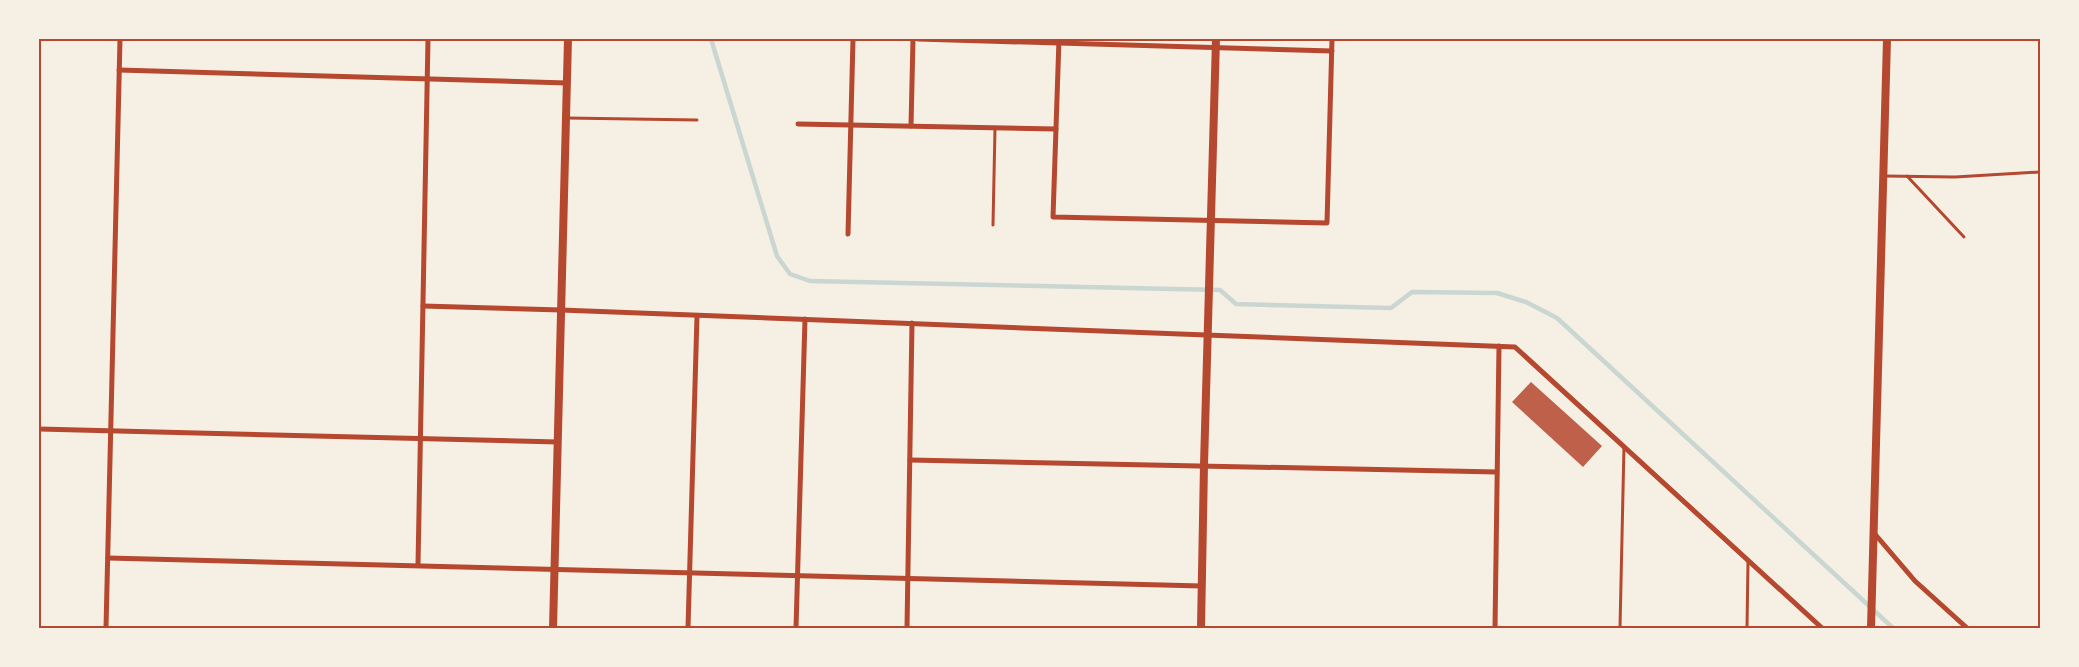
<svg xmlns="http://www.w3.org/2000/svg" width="2079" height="667" font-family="'Source Sans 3',sans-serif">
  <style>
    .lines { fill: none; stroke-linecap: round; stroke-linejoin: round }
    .stream { stroke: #c9d6d2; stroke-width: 4.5 }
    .building { fill: #bf614a }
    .service { stroke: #b5482f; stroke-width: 3 }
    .minor { stroke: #b5482f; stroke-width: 5 }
    .tertiary { stroke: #b5482f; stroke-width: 8 }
    .neatline { fill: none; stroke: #b5482f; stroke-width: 2 }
  </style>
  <rect width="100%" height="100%" fill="#f6efe4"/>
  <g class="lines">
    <path class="stream" d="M 711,39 L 777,256 L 790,274 L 810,281 L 1220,290 L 1236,304 L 1391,308 L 1412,292 L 1497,293 L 1526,302 L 1557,318 L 1893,628"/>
  </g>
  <path class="building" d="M 1531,382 L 1602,446 L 1583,467 L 1512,402 Z"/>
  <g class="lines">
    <g class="service">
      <path d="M 567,118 L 697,120"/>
      <path d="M 1884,176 L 1955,177 L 2040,172"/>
      <path d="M 1907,176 L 1964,237"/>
      <path d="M 993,225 L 995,128"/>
      <path d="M 1620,628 L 1624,446"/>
      <path d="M 1747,628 L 1748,561"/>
    </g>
    <g class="minor">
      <path d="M 918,39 L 1332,51"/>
      <path d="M 1059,39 L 1053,217 L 1327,223 L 1332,39"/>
      <path d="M 119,70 L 567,83"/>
      <path d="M 798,124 L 1056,129"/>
      <path d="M 911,126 L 913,39"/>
      <path d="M 848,234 L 853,39"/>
      <path d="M 423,306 L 561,310 L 1515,347 L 1822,628"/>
      <path d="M 39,429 L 558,442"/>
      <path d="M 910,460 L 1497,472"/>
      <path d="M 1874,533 L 1915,581 L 1967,628"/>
      <path d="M 108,558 L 1202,586"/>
      <path d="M 418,565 L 428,39"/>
      <path d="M 106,628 L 120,39"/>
      <path d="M 688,628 L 697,316"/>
      <path d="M 796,628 L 805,319"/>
      <path d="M 907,628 L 912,323"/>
      <path d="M 1495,628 L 1499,346"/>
    </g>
    <g class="tertiary">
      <path d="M 553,628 L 568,39"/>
      <path d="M 1201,628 L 1204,465 L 1216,39"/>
      <path d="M 1871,628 L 1887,39"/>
    </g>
  </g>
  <rect width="2079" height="667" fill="none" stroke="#f6efe4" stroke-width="80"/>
  <rect x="40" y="40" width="1999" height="587" class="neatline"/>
</svg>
